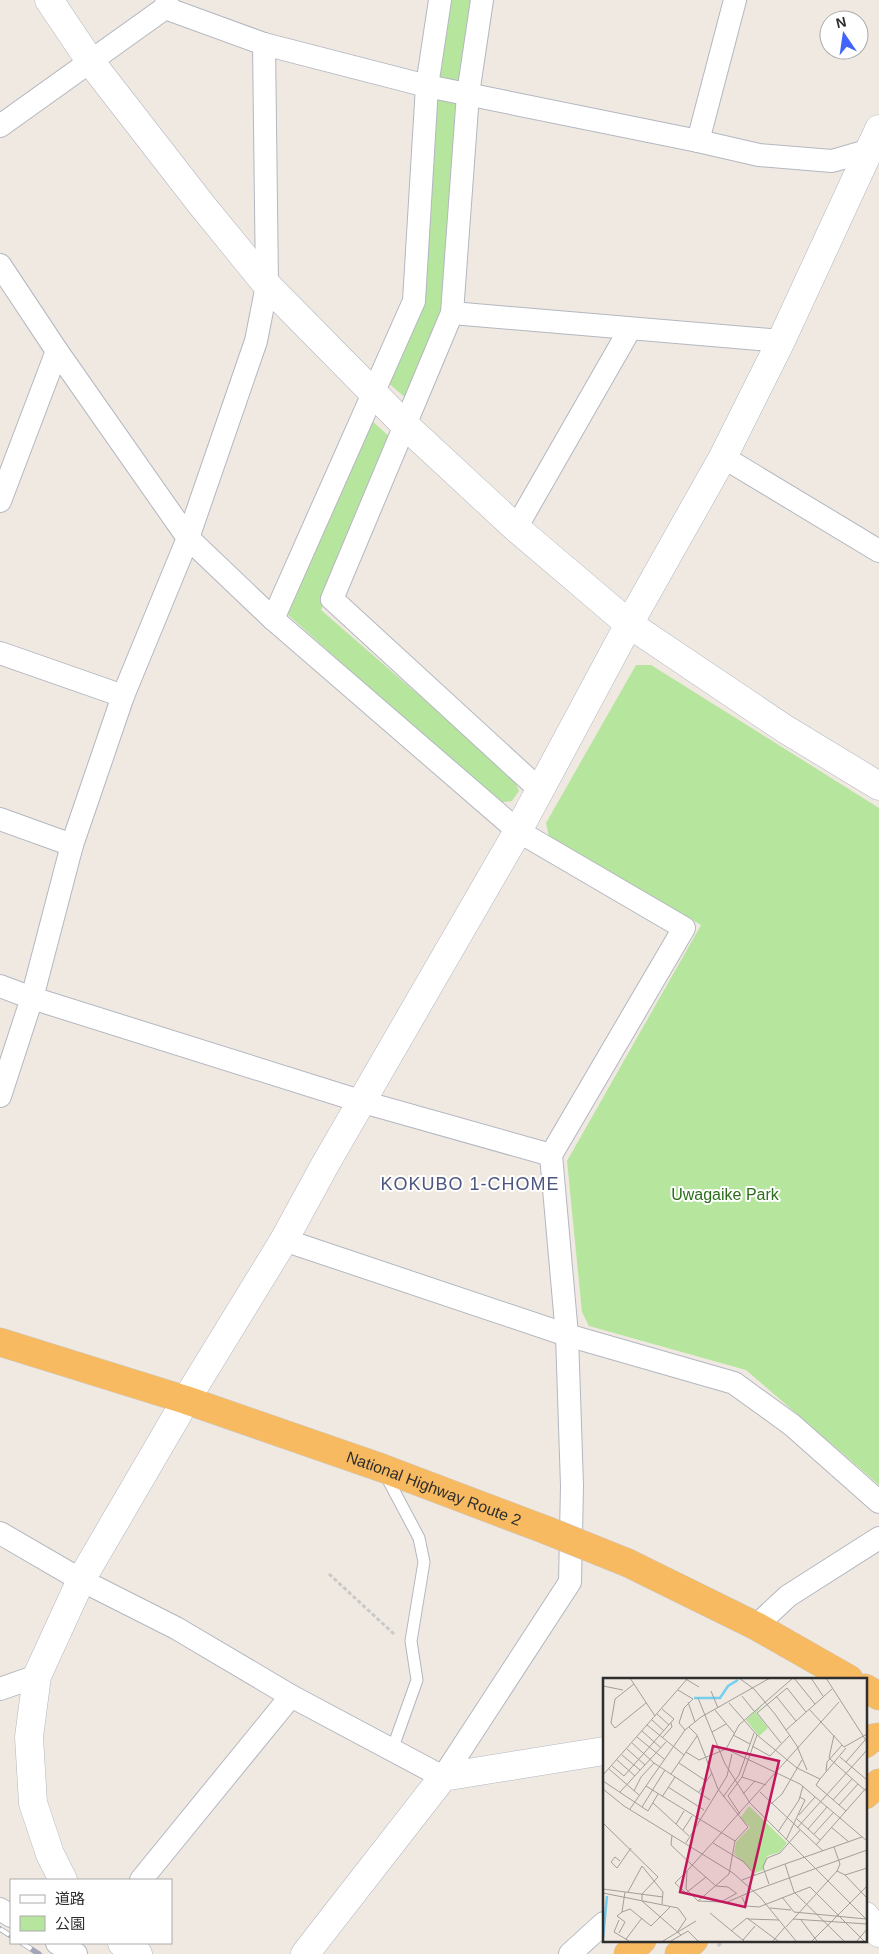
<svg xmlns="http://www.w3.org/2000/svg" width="879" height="1954" font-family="Helvetica,'Noto Sans JP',sans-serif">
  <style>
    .green { fill: #b6e59e }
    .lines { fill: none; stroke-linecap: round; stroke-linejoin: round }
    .service-casing { stroke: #b4b7c1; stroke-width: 13 }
    .minor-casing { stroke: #b4b7c1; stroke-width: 24 }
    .tertiary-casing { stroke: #b4b7c1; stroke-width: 29 }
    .trunk-casing { stroke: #c9c9c9; stroke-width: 29 }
    .path { stroke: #c9c9c9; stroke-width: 3; stroke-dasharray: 4 2.5; stroke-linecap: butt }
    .service { stroke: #fff; stroke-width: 11 }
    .minor { stroke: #fff; stroke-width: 22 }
    .tertiary { stroke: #fff; stroke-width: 28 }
    .trunk { stroke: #f8ba60; stroke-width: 28 }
    .rail-casing { stroke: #a3a6b8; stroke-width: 5.5 }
    .rail { stroke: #fff; stroke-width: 4; stroke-dasharray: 11; stroke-linecap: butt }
    .trunk-bridge-casing { stroke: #c9c9c9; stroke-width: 29; stroke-linecap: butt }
    .trunk-bridge { stroke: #f8ba60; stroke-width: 28 }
    .labels { text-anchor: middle; stroke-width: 4; stroke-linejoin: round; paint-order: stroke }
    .park-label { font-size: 16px; fill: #2c6e1b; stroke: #fff }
    .street-label { font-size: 16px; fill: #2e2e2e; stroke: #fff }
    .neighbourhood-label { font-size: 18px; letter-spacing: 1px; fill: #4d5680; stroke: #fff }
    .inset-river { fill: none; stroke: #75cff0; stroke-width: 2.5 }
    .inset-road { fill: none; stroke: #a29e99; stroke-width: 1 }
    .view { fill: #c2185b; fill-opacity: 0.15; stroke: #c2185b; stroke-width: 2.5 }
    .inset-edge { fill: none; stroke: #2e2e2e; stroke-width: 2.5 }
  </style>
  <rect width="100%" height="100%" fill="#efe9e1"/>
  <g class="green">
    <path d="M 446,0 L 473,0 L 461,86 L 434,81 Z"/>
    <path d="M 433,95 L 460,100 L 446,307 L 408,400 L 385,380 L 418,302 Z"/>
    <path d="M 370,419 L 393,440 L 321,610 L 513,777 L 519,791 L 512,801 L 497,803 L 285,612 Z"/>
    <path d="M 636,665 L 651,665 L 879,808 L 879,1485 L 746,1370 L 589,1326 L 582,1312 L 567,1161 L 701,925 L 549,837 L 546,823 Z"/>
  </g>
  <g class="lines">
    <defs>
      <path id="service" d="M 385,1474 L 419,1538 L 424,1562 L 411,1641 L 417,1680 L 392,1750"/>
      <g id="minor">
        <path d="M 482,0 L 468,94 L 452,313 L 332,599 L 540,790"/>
        <path d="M 165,8 L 264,44 L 427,86 L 698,141 L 759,155 L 832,161 L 870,150 L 879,151"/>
        <path d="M 0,126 L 165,8 L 167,0"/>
        <path d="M 698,141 L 735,0"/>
        <path d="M 0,265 L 57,351 L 188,538 L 273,619 L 518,831 L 684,928 L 551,1155 L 567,1335 L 572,1486 L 570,1582 L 443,1777 L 291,1696 L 176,1628 L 81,1580 L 0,1533"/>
        <path d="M 452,313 L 781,341"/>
        <path d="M 723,457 L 879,551"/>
        <path d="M 0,501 L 57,351"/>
        <path d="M 516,528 L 630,329"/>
        <path d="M 273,619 L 414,301 L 427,86 L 440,0"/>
        <path d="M 0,653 L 123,696"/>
        <path d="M 0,819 L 72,845"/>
        <path d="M 0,986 L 32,998 L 363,1102 L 551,1155"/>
        <path d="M 0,1096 L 32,998 L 72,845 L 123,696 L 188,538 L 256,341 L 267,285 L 264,44"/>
        <path d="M 284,1240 L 567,1335 L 734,1383 L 792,1425 L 879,1502"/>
        <path d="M 756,1626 L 788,1596 L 879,1538"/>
        <path d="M 0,1689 L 37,1676"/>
        <path d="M 141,1880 L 291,1696"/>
        <path d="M 0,1909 L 11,1916"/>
        <path d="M 57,1943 L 76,1954"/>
        <path d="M 570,1954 L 604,1923"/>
      </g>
      <g id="tertiary">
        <path d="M 49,0 L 90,61 L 201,204 L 267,285 L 406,426 L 516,528 L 629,624 L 785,729 L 879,786"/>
        <path d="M 63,1880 L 50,1854 L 33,1803 L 29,1737 L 37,1676 L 81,1580 L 186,1400 L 284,1240 L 326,1163 L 518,831 L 629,624 L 723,457 L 781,341 L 879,129"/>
        <path d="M 865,1916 L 879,1933"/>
        <path d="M 122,1943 L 138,1954"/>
        <path d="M 305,1954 L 443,1777 L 604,1751"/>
      </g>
      <g id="trunk">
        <path id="s1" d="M 0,1342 L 186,1400 L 382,1468 L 546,1530"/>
        <path d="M 628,1563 L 756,1626 L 849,1679"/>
        <path d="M 865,1688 L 879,1696"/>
        <path d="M 865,1744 L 872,1738 L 879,1737"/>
        <path d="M 865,1795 L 879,1783"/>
        <path d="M 628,1954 L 642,1940"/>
        <path d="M 679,1954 L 694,1940"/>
      </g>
    </defs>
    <use href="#service" class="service-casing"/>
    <use href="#minor" class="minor-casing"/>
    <use href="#tertiary" class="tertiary-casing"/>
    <use href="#trunk" class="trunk-casing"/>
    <g class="path">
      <path d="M 329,1574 L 394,1634"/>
      <path d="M 718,1946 L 724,1940"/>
    </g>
    <use href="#service" class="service"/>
    <use href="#minor" class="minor"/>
    <use href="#tertiary" class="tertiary"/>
    <use href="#trunk" class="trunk"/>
    <defs>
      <g id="rail">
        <path d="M 0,1929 L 11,1936"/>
        <path d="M 22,1943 L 39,1954"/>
      </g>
    </defs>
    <use href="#rail" class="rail-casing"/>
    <use href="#rail" class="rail"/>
    <defs>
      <path id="trunk-bridge" d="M 546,1530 L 628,1563"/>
    </defs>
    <use href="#trunk-bridge" class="trunk-bridge-casing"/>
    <use href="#trunk-bridge" class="trunk-bridge"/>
  </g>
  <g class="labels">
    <g class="park-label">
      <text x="725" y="1200">Uwagaike Park</text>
    </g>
    <g class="street-label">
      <text dy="6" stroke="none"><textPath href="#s1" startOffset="458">National Highway Route 2</textPath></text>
    </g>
    <g class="neighbourhood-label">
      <text x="470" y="1190">KOKUBO 1-CHOME</text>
    </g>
  </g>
  <g transform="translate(603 1678)">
    <rect width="264" height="264" fill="#efe9e1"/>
    <path d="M 161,25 L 153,35 L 165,50 L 156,58 L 143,42 ZM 146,128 L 184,165 L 177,174 L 164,178 L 160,192 L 152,195 L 131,176 L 133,164 L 147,149 L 137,140 Z" fill="#b6e59e"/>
    <path class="inset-river" d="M 91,20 L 117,20 L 125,8 L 135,2M 0,260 L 4,218"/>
    <path class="inset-road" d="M 27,0 L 52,38M 81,0 L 96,9M 136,0 L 151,11 L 172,36 L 194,68 L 204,92M 191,0 L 212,26M 208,0 L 220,18M 223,0 L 264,64M 31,6 L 12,21 L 8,45 L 12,50 L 43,25M 0,8 L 20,12M 75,12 L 90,21 L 81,30 L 76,45 L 82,52M 108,13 L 115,30M 139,18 L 151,33M 173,18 L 193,43M 95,20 L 122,86 L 147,125 L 264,242M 85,24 L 92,44M 126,25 L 154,57 L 194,90 L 217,101 L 213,107 L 243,133M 206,31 L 241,69 L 264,56M 112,32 L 131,55M 54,36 L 66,47M 49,42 L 61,53M 44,47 L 81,77M 86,49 L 94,57 L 115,111 L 145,149 L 132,163 L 126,196 L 95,223M 183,52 L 229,11M 39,53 L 58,70M 109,54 L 123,46M 130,57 L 147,66M 231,57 L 226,80 L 264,114M 34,59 L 61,81M 59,60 L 69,49 L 68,45M 29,65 L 51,85 L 107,122M 178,65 L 154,35 L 184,10 L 203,34M 149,68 L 167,78 L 187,57M 24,71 L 42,87M 123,71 L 197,106 L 264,163M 83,74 L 96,82 L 123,71 L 136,47 L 190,0M 19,77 L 37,92M 237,79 L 264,102M 14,82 L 32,98M 243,84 L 262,62M 76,85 L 103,103M 9,88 L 21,98 L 56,58 L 71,41 L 59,31M 6,91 L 36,117M 223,93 L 224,84 L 239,67M 68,96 L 94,58M 0,97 L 85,0M 139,99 L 163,107M 217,101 L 243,70M 0,103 L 45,133 L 55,116M 43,108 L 132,163M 65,109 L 101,132M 0,111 L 21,128 L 130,195 L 157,219 L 193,263M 31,113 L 38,99 L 51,85M 17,114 L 63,64M 96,114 L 109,95M 157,114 L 220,173M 140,116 L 152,103M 59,119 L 72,99M 120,119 L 136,97 L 151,55M 230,122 L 249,101M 50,125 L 86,158M 168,126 L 179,116 L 199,82M 236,127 L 255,106M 39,129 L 62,92M 27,131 L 82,52 L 98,39 L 167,0M 137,136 L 125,118 L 139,99 L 154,57M 196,137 L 212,119M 194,141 L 217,162M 0,145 L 55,199 L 39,216 L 39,222M 73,146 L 81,133M 228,149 L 246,164M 194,150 L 264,72M 205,151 L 224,129M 80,152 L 89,138M 175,154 L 196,122 L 200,108M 211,156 L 230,135M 69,157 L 68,167 L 89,187 L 113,208 L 125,209 L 133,215M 183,162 L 202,122 L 197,119M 83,165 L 124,98 L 129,76M 110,165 L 141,184 L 152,197M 213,167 L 264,109M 17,183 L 12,179 L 8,184 L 14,190 L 28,170M 182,186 L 259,159M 84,193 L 72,205 L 83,215 L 103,199M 234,193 L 242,197 L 264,190M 242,197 L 264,220M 139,202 L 182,186 L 191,214 L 241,263M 166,206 L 160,189 L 164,180 L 177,175 L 197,152M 0,211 L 60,219M 150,213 L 264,172M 25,214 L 39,188 L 60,214 L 59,226M 0,215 L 75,230 L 83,241 L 75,253M 134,215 L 118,224 L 95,223 L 83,211 L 84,193 L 236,24M 139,219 L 143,228 L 156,229 L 207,209 L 261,263M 179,219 L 191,234 L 263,241M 39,223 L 78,257M 122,225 L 150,213M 167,230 L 188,232M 19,234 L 22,214M 107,235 L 141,263M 145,241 L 176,242M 190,241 L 264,246M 16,242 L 11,254 L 26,263M 198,242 L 214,263M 183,249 L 234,193 L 237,186 L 231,169M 128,253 L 144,240 L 175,263M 16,255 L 22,244 L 14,238 L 19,234 L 27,231 L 48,248 L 67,229M 23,261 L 39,240M 140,262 L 152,248M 60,263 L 93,243M 68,263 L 85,253 L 95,263M 170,263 L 182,249M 209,263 L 264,208M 254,263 L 264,251"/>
    <path class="view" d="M 110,68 L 176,83 L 142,229 L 77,214 Z"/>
    <rect width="264" height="264" class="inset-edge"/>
  </g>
  <rect x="10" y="1879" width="162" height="65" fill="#ffffff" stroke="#ababab"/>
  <rect x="20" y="1895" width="25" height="8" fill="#ffffff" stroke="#ababab"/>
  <text x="55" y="1904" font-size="15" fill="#2e2e2e">道路</text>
  <rect x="20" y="1916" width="25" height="15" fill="#b6e59e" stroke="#ababab"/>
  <text x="55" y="1929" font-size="15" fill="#2e2e2e">公園</text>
  <g transform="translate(844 35) rotate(347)"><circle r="24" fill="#ffffff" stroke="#ababab"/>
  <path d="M0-4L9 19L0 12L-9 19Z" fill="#4264fb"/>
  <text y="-8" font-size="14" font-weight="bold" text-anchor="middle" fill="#2e2e2e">N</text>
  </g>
</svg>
